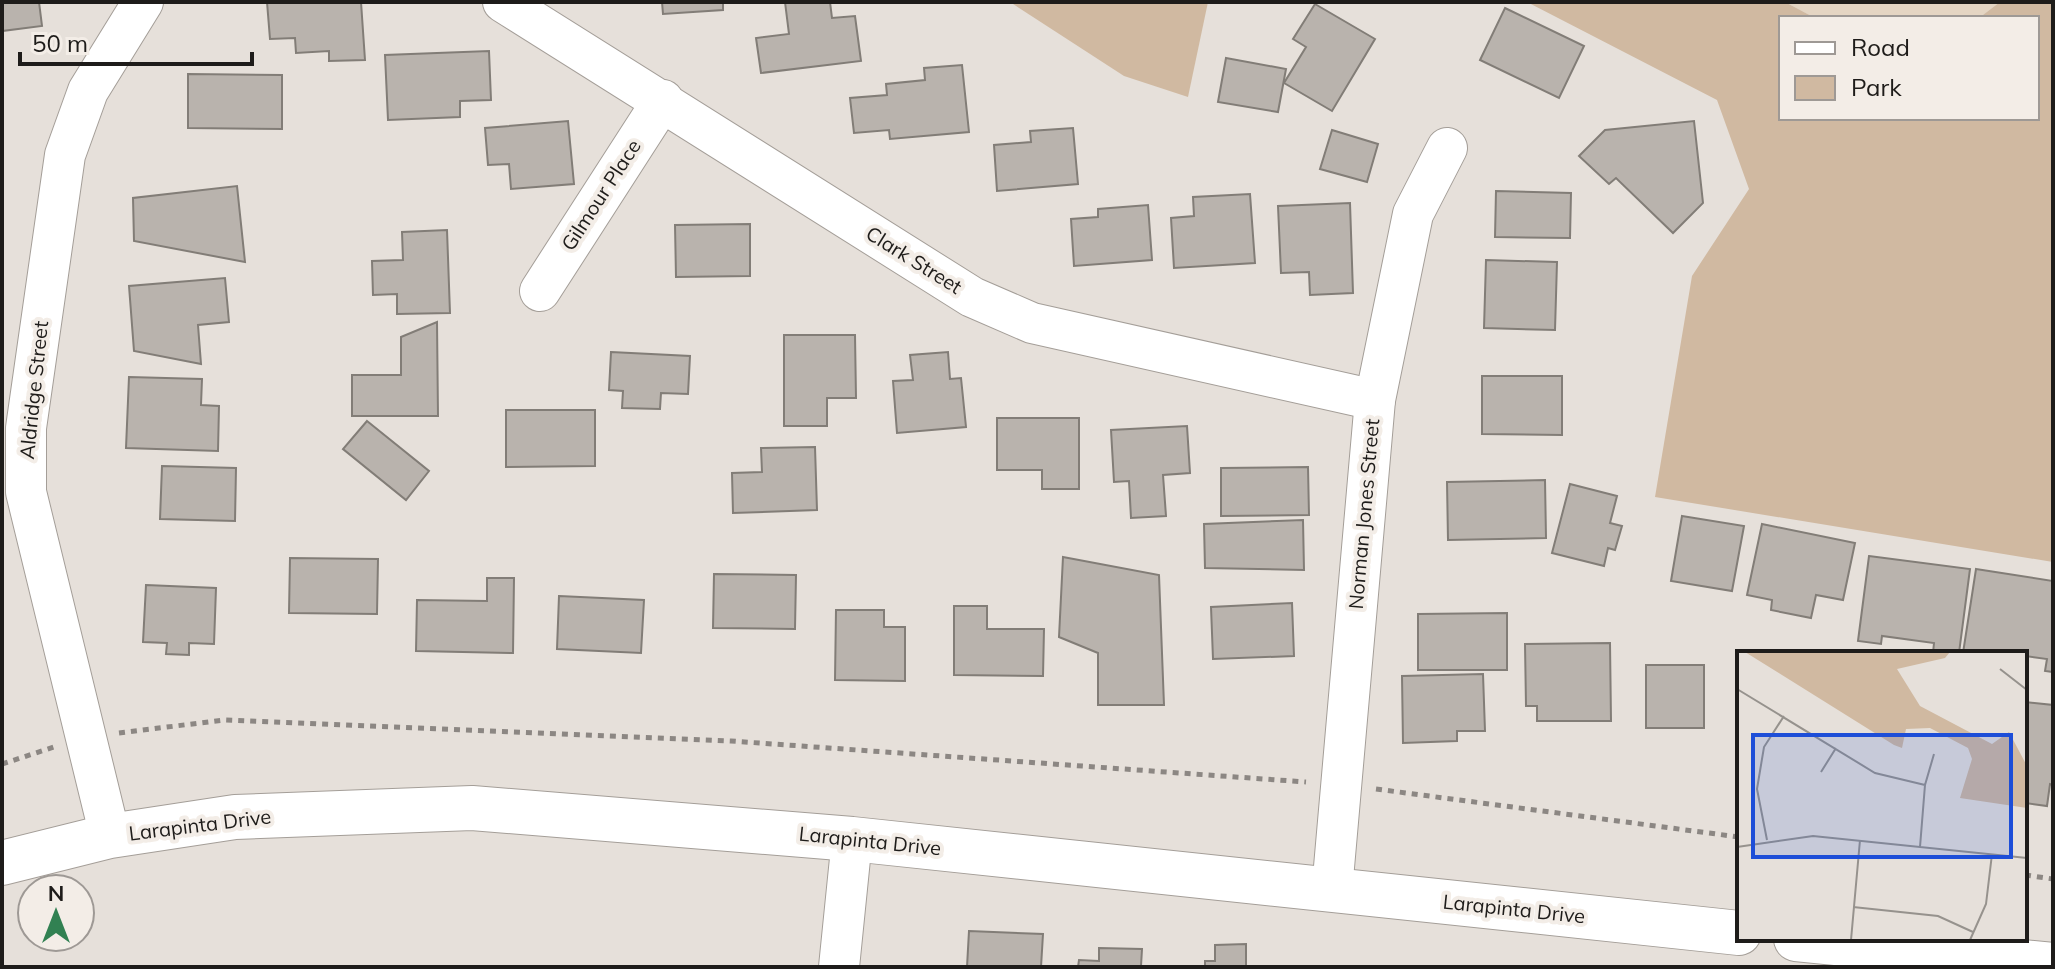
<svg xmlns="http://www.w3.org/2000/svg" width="2055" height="969" font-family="Mulish,sans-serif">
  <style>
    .industrial { fill: #e4d5c3 }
    .green { fill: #d0b9a1 }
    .building { fill: #b9b3ad; stroke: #827d77; stroke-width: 2 }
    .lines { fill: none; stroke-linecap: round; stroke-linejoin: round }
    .minor-casing { stroke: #a49e98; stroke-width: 42 }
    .major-casing { stroke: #a49e98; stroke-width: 46 }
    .path { stroke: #8c8783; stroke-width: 5; stroke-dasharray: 6 6; stroke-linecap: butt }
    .minor { stroke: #fff; stroke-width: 40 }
    .major { stroke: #fff; stroke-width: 44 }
    .labels { text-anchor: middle; stroke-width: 8; stroke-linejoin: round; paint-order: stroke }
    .street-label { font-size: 20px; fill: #1e1c1a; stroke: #f3ede7 }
    .inset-road { fill: none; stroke: #96928d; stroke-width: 2 }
    .view { fill: #1d4ed8; fill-opacity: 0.15; stroke: #1d4ed8; stroke-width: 4 }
    .inset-edge { fill: none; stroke: #1e1c1a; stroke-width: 4 }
  </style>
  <rect width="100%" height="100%" fill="#e6e0da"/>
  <path class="industrial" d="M 1785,2 L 2000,2 L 1979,18 L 1815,18 Z"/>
  <g class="green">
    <path d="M 1010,2 L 1208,2 L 1188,97 L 1124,76 Z"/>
    <path d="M 1527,2 L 1785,2 L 1815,18 L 1781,18 L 1781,118 L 2037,118 L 2037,18 L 1979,18 L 2000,2 L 2053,2 L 2053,562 L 1655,497 L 1692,276 L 1749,189 L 1717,100 Z"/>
  </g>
  <g class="building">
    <path d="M 2,2 L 39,2 L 42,26 L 2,31 Z"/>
    <path d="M 267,2 L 361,2 L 365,60 L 329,61 L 329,51 L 296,53 L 295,38 L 270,39 Z"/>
    <path d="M 662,2 L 723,2 L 723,10 L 663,14 Z"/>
    <path d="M 785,2 L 830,2 L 832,18 L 855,16 L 861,61 L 761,73 L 756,38 L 789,34 Z"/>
    <path d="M 1315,4 L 1375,39 L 1332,111 L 1284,83 L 1306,47 L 1293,39 Z"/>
    <path d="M 1505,8 L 1584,46 L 1559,98 L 1480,60 Z"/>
    <path d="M 489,51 L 491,100 L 460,101 L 460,117 L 388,120 L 385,55 Z"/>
    <path d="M 1226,58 L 1286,69 L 1278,112 L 1218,102 Z"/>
    <path d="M 962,65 L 969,132 L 890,139 L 889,130 L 854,133 L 850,98 L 887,95 L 886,84 L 925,80 L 924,68 Z"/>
    <path d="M 188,74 L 282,75 L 282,129 L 188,128 Z"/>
    <path d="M 568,121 L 574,184 L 511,189 L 509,164 L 488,165 L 485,128 Z"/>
    <path d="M 1694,121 L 1703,203 L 1673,233 L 1616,178 L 1609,184 L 1579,156 L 1605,130 Z"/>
    <path d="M 1073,128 L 1078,184 L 997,191 L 994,145 L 1031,142 L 1030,131 Z"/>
    <path d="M 1332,130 L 1378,144 L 1367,182 L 1320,169 Z"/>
    <path d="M 237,186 L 245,262 L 134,241 L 133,198 Z"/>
    <path d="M 1496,191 L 1571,193 L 1570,238 L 1495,237 Z"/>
    <path d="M 1250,194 L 1255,263 L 1174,268 L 1171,218 L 1194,216 L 1193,197 Z"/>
    <path d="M 1350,203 L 1353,293 L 1310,295 L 1309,272 L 1281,273 L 1278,206 Z"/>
    <path d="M 1148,205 L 1152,260 L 1074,266 L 1071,219 L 1098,217 L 1098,209 Z"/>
    <path d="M 750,224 L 750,276 L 676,277 L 675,225 Z"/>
    <path d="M 447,230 L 450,313 L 397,314 L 397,294 L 373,295 L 372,261 L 403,260 L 402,232 Z"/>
    <path d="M 1486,260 L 1557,262 L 1555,330 L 1484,328 Z"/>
    <path d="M 225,278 L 229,322 L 198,325 L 201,364 L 134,351 L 129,286 Z"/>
    <path d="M 437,322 L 438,416 L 352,416 L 352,375 L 401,375 L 401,337 Z"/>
    <path d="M 784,335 L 855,335 L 856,398 L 827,398 L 827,426 L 784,426 Z"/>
    <path d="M 611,352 L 690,356 L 688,394 L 661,393 L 660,409 L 622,408 L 623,391 L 609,390 Z"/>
    <path d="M 948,352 L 950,379 L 961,378 L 966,427 L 897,433 L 893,381 L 913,380 L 910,355 Z"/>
    <path d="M 1482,376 L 1562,376 L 1562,435 L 1482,434 Z"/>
    <path d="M 129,377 L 202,379 L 201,405 L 219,406 L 218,451 L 126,448 Z"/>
    <path d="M 506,410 L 595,410 L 595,466 L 506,467 Z"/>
    <path d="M 997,418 L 1079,418 L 1079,489 L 1042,489 L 1042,470 L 997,470 Z"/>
    <path d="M 367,421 L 429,471 L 406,500 L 343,449 Z"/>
    <path d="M 1187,426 L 1190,473 L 1163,475 L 1166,516 L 1131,518 L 1129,481 L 1114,482 L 1111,430 Z"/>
    <path d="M 815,447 L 817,510 L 733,513 L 732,473 L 762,472 L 761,448 Z"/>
    <path d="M 162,466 L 236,468 L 235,521 L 160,519 Z"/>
    <path d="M 1308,467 L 1309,515 L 1221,516 L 1221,468 Z"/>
    <path d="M 1545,480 L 1546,538 L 1448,540 L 1447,482 Z"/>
    <path d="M 1570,484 L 1617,496 L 1610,523 L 1622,526 L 1615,550 L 1608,548 L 1604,566 L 1552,553 Z"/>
    <path d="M 1682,516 L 1744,526 L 1732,591 L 1671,581 Z"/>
    <path d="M 1303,520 L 1304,570 L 1205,568 L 1204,524 Z"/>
    <path d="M 1762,524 L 1855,543 L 1843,600 L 1816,595 L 1811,618 L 1771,610 L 1772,600 L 1747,595 Z"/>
    <path d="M 1869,556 L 1970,569 L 1959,653 L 1933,653 L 1934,643 L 1882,636 L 1881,644 L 1858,641 Z"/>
    <path d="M 1063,557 L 1159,575 L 1164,705 L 1098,705 L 1098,653 L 1059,637 Z"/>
    <path d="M 290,558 L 378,559 L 377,614 L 289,613 Z"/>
    <path d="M 1976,569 L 2053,581 L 2053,672 L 2045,671 L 2047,659 L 2025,656 L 2025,653 L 1963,653 Z"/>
    <path d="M 714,574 L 796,575 L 795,629 L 713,628 Z"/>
    <path d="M 487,578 L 514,578 L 513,653 L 416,651 L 417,600 L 487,601 Z"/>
    <path d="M 146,585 L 216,588 L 214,644 L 189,643 L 189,655 L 166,654 L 167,643 L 143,642 Z"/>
    <path d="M 559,596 L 644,600 L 641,653 L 557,649 Z"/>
    <path d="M 1292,603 L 1294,656 L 1213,659 L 1211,607 Z"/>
    <path d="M 954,606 L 987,606 L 987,629 L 1044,629 L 1043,676 L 954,675 Z"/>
    <path d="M 836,610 L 884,610 L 884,627 L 905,627 L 905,681 L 835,680 Z"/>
    <path d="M 1507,613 L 1507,670 L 1418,670 L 1418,614 Z"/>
    <path d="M 1610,643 L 1611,721 L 1537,721 L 1537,706 L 1526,706 L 1525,644 Z"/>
    <rect x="1646" y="665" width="58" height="63"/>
    <path d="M 1483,674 L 1485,731 L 1457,731 L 1457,741 L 1403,743 L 1402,676 Z"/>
    <path d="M 1737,685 L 1739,685 L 1739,751 L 1736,751 Z"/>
    <path d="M 2025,702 L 2053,705 L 2053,785 L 2050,784 L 2047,806 L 2025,803 Z"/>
    <path d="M 969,931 L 1043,934 L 1041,967 L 967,967 Z"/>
    <path d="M 1246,944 L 1246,967 L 1205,967 L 1205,961 L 1215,961 L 1215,945 Z"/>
    <path d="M 1099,948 L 1142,949 L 1141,966 L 1156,967 L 1078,967 L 1079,960 L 1099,961 Z"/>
  </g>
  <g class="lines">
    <defs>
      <g id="minor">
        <path d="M 503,2 L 972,297 L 1032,323 L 1375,400"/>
        <path d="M 540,291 L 663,100"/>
        <path d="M 110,836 L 26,492 L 26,428 L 65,155 L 88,91 L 143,2"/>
        <path d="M 1332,890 L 1375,400 L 1413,214 L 1447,148"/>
        <path d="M 839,967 L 852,839"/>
      </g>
      <g id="major">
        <path d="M 2,863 L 110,836 L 235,817 L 472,808 L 852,839 L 1739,933"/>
        <path d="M 1796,939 L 2053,965"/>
      </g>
    </defs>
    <use href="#minor" class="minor-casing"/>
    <use href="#major" class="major-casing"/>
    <g class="path">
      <path d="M 119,733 L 224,720 L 731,741 L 1306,782"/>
      <path d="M 2,764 L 54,747"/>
      <path d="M 1376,789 L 1739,837"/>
      <path d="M 2025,875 L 2053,879"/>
    </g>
    <use href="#minor" class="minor"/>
    <use href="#major" class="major"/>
  </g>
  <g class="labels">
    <g class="street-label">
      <text transform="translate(601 195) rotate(-57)" y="7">Gilmour Place</text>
      <text transform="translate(914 260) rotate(32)" y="7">Clark Street</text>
      <text transform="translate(34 390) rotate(-84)" y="7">Aldridge Street</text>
      <text transform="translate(1364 514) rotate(-85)" y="7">Norman Jones Street</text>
      <text transform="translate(200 825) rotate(-7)" y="7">Larapinta Drive</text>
      <text transform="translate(870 841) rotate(6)" y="7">Larapinta Drive</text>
      <text transform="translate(1514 909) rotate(6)" y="7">Larapinta Drive</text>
    </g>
  </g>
  <g transform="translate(1737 651)">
    <rect width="290" height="290" fill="#e6e0da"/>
    <path d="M 8,1 L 213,1 L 208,7 L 160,18 L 183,55 L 255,93 L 272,81 L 290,115 L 290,157 L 223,147 L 235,108 L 231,97 L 193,77 L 169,78 L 165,97 L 157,94 Z" fill="#d0b9a1"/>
    <path class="inset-road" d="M 263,18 L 290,39M 0,38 L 138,122 L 188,134M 84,121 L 99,97M 30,189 L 20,138 L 27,96 L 47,65M 0,196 L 76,185 L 290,207M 183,196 L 188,134 L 197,103M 116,256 L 201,265 L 236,281M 114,289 L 123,189M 233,289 L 249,253 L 255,203"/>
    <path class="view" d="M 16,84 L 274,84 L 274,206 L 16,206 Z"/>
    <rect width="290" height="290" class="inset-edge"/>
  </g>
  <rect width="2055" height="969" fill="none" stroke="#1e1c1a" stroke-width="8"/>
  <rect x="1779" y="16" width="260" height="104" fill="#f3ede7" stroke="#9e9995" stroke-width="2"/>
  <rect x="1795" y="42" width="40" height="12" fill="#ffffff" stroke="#9e9995" stroke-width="2"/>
  <text x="1851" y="56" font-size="24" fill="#1e1c1a">Road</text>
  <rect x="1795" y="76" width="40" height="24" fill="#d0b9a1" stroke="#9e9995" stroke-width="2"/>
  <text x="1851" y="96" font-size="24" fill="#1e1c1a">Park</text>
  <g transform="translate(56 913)"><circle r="38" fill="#f3ede7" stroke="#9e9995" stroke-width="2"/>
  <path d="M0-6L14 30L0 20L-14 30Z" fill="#318152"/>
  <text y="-12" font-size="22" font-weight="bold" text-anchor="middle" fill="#1e1c1a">N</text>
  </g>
  <path d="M20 52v12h232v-12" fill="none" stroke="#1e1c1a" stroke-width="4"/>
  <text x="32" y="52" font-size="24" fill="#1e1c1a" stroke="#f3ede7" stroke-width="6" paint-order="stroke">50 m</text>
</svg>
